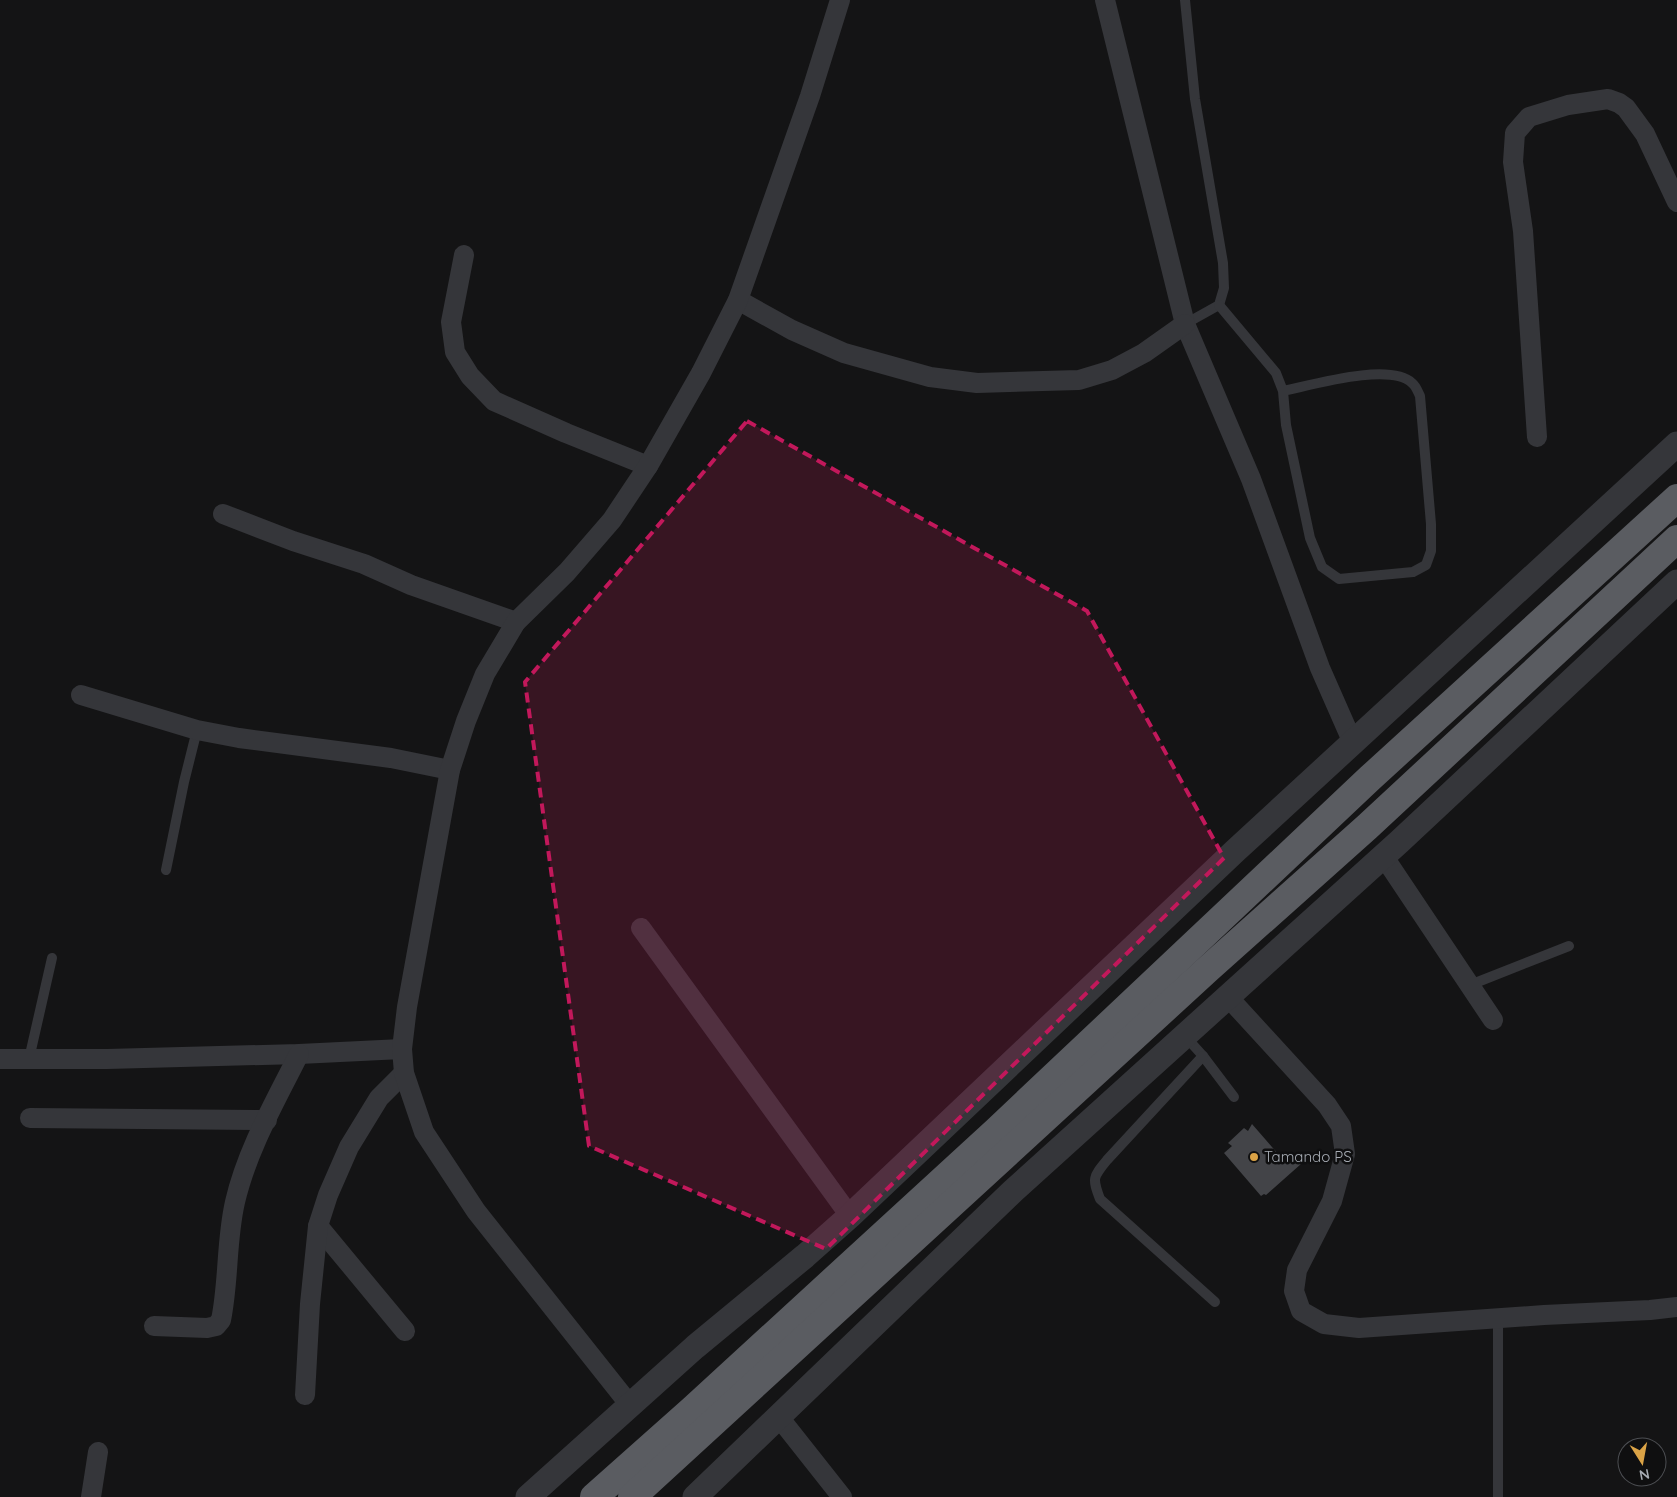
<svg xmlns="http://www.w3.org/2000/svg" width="1677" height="1497" font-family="Quicksand,sans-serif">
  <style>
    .building { fill: #434448 }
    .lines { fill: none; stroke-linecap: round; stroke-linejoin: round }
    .service { stroke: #35363a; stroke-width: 10 }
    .minor { stroke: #35363a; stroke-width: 20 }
    .tertiary { stroke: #35363a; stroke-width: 25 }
    .trunk { stroke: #5a5c61; stroke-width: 28 }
    .marked { fill: #c2185b; fill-opacity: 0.2; stroke: #c2185b; stroke-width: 4; stroke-dasharray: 10 6; stroke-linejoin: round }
    .poi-dot { fill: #dba346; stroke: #0f0f10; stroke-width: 2 }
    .labels { text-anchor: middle; stroke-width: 5; stroke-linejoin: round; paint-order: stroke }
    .poi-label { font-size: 15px; fill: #a7acb4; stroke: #0f0f10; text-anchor: start }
  </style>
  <rect width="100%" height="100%" fill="#141415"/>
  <path class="building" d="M 1252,1124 L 1286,1163 L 1310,1156 L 1266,1195 L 1264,1194 L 1261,1196 L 1224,1153 L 1232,1146 L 1228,1143 L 1244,1128 L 1248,1131 Z"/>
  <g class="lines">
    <g class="service">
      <path d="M 1185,0 L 1195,99 L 1223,263 L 1224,288 L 1219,305 L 1185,324"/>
      <path d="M 1219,305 L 1276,373 L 1283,391 L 1286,425 L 1310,538 L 1322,567 L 1339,579 L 1413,572 L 1426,565 L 1431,551 L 1431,524 L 1420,396 C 1418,392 1416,386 1412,383 C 1390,362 1312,385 1283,391"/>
      <path d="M 166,870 L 184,782 L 197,730"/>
      <path d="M 1470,985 L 1569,946"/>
      <path d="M 1185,1036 L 1203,1056 L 1234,1097"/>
      <path d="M 1203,1056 L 1107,1160 C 1093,1177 1092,1178 1100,1199 L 1215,1302"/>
      <path d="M 29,1059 L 52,958"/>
      <path d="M 1498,1319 L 1498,1497"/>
    </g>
    <g class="minor">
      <path d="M 1105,0 L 1185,324 L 1251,479 L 1320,668 L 1353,743"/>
      <path d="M 464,255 L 451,322 L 455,352 L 470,376 L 494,401 L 566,433 L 648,466"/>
      <path d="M 738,300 L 792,330 L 844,353 L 930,377 L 977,383 L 1079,380 L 1112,370 L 1144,353 L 1185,324"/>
      <path d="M 1537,437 L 1523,231 L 1513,162 L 1515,133 L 1529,117 L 1568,105 L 1608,99 L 1619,103 L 1626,108 L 1645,134 L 1677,202"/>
      <path d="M 223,514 L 293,541 L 364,564 L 411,585 L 516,622"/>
      <path d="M 81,695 L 197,730 L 239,738 L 391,758 L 450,770"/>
      <path d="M 1384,857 L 1493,1020"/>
      <path d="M 641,928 L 850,1216"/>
      <path d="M 1228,997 L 1327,1105 L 1341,1126 L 1345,1154 L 1332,1201 L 1297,1270 L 1294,1291 L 1301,1311 L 1324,1324 L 1359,1328 L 1544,1315 L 1650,1310 L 1677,1307"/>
      <path d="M 0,1059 L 107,1059 L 299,1054 L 402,1049"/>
      <path d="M 30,1118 L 267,1120"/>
      <path d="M 318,1226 L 405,1331"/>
      <path d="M 154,1326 L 207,1328 L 216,1326 L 221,1320 C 229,1281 226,1241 235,1202 C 247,1150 275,1102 299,1054"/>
      <path d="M 305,1395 L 310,1304 L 318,1226 L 328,1195 L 349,1147 L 379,1098 L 404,1073"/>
      <path d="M 630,1405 L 476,1211 L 424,1132 L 404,1073 L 402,1049 L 407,1007 L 450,770 L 466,721 L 485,674 L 516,622 L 567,572 L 612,520 L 648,466 L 701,373 L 738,300 L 810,96 L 840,0"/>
      <path d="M 778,1416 L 842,1497"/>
      <path d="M 91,1497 L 98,1452"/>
    </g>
    <g class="tertiary">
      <path d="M 528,1497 L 695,1347 L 805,1256 L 850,1216 L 1235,851 L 1677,444"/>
      <path d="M 695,1497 L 1013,1191 L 1399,842 L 1677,582"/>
    </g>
    <g class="trunk">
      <path d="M 594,1497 L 693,1409 L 996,1131 L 1370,778 L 1677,498"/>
      <path d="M 632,1497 L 1208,969 L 1367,827 L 1677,539"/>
    </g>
  </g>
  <path class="marked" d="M 747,421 L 1087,611 L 1224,858 L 826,1249 L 589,1146 L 525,682 Z"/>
  <circle class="poi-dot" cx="1254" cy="1157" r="5"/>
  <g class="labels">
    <g class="poi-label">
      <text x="1264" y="1162">Tamando PS</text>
    </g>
  </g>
  <g transform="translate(1642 1462) rotate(169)"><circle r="24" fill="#0f0f10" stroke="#4c4e52"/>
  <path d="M0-4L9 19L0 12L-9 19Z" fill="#dba346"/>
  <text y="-8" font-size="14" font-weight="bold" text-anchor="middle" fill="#a7acb4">N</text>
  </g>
</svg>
